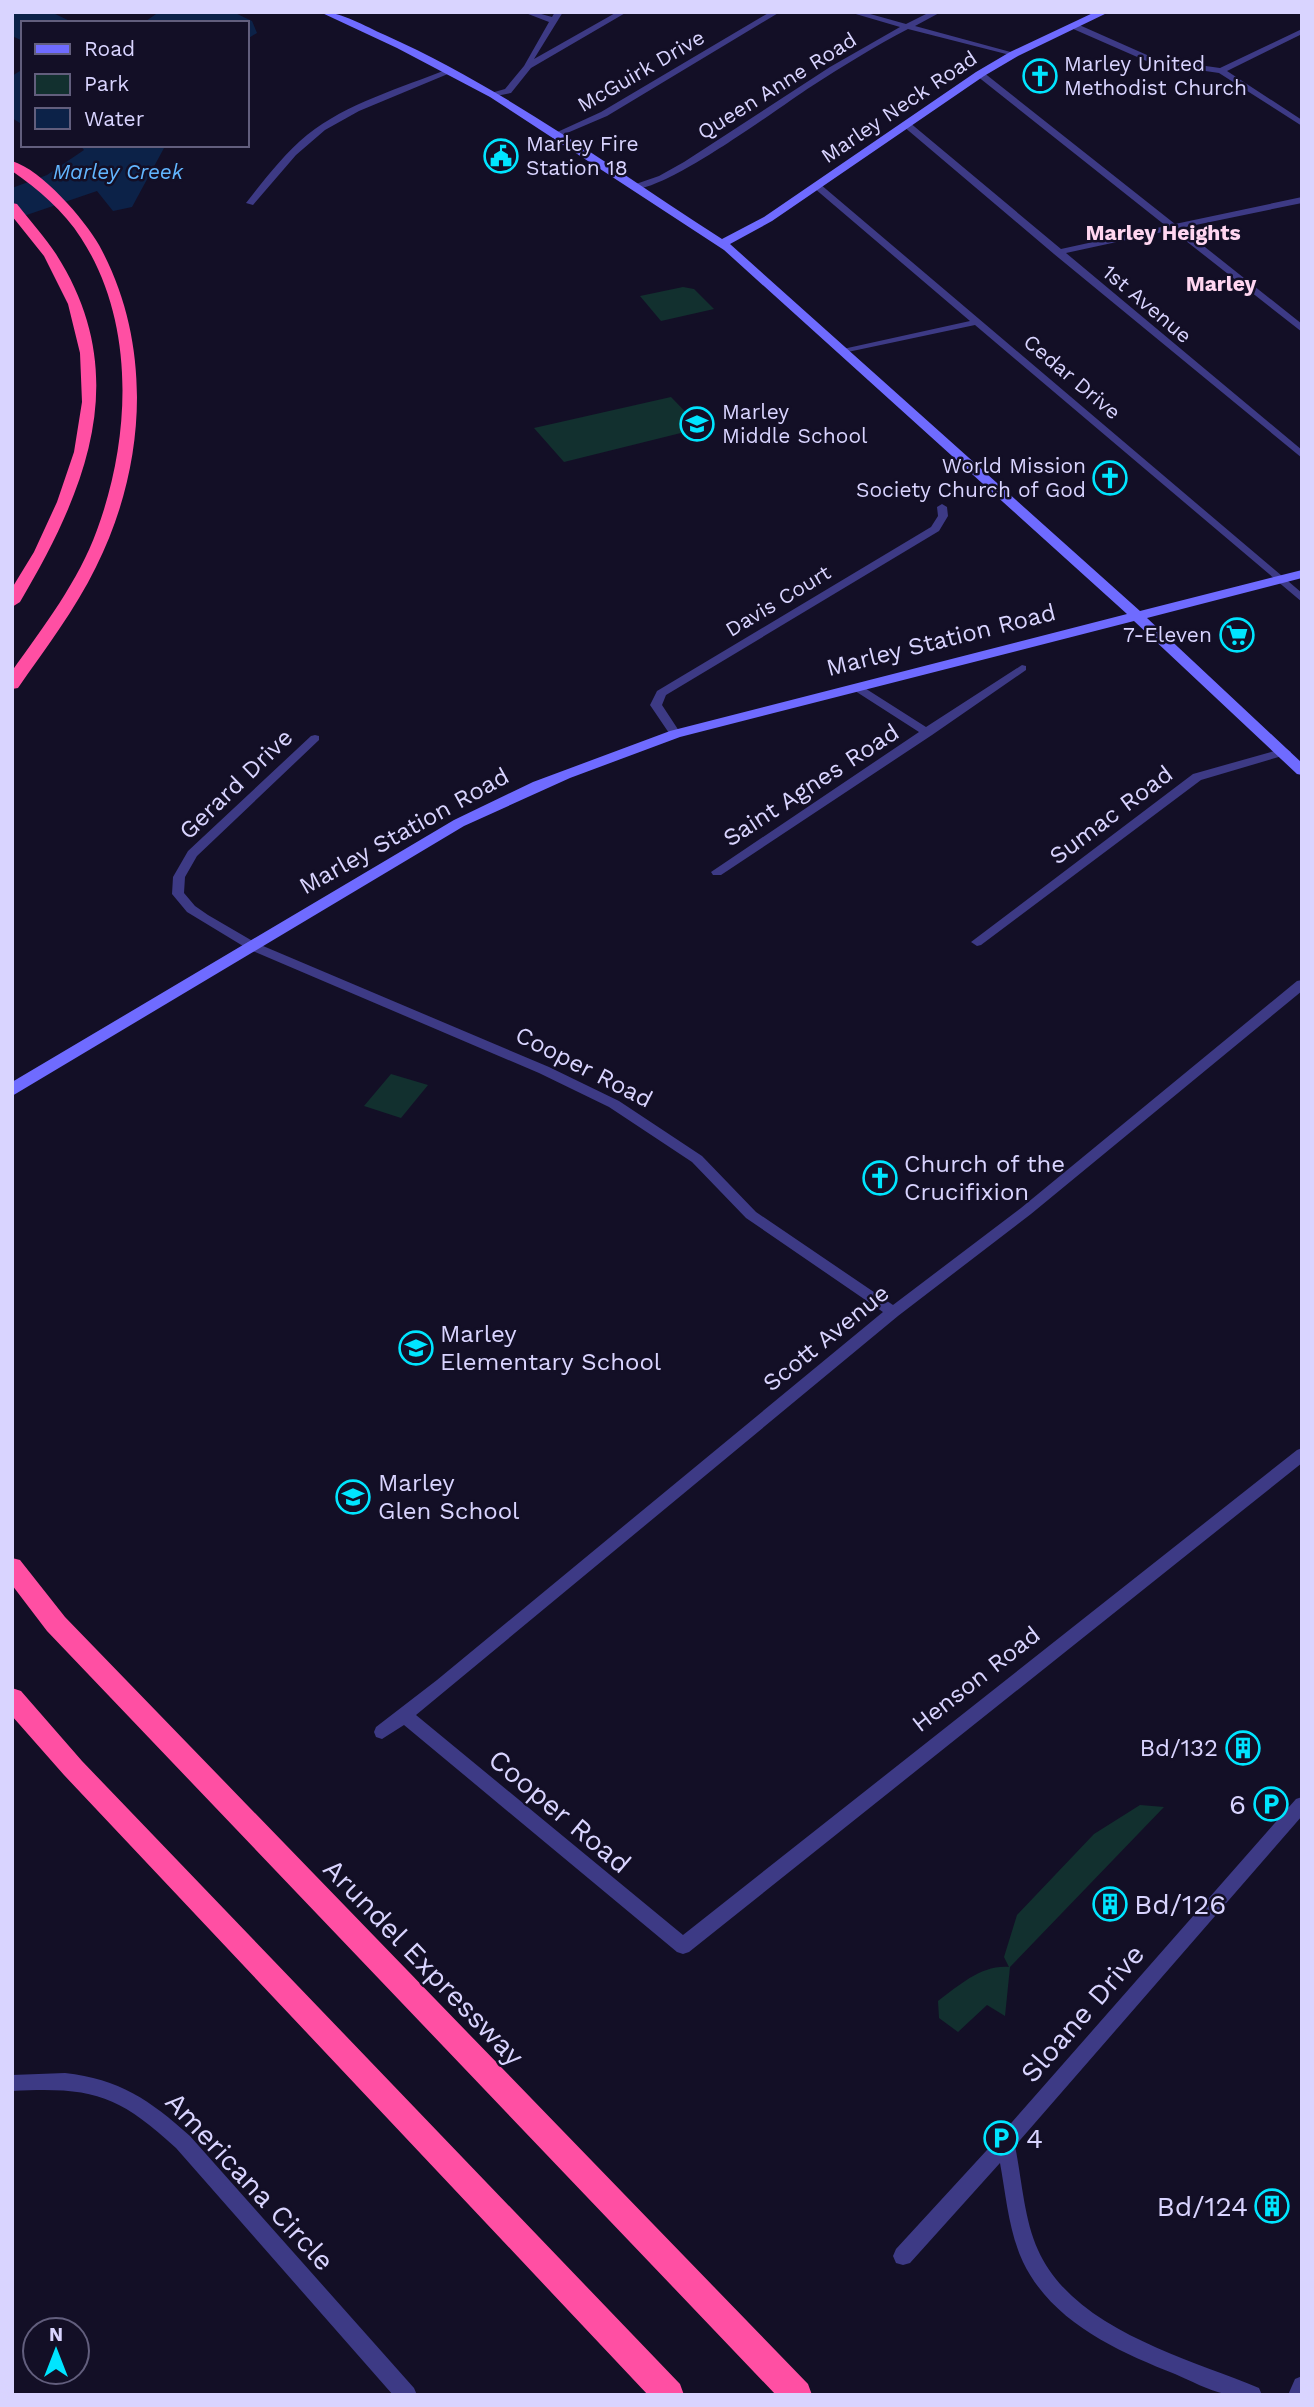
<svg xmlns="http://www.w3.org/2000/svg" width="1314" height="2407" font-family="'Work Sans',sans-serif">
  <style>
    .green { fill: #12302f }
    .water { fill: #0c2248 }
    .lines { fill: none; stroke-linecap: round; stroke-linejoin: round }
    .street { fill: #3d3a85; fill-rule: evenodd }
    .secondary { fill: #6f6bff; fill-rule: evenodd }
    .highway { fill: #ff4fa3; fill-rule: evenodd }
    .labels { text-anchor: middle; stroke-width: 5; stroke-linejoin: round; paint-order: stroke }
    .far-poi-label { font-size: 21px; fill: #d9d4ff; stroke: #130f26; text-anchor: start }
    .far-street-label { font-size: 21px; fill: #d9d4ff; stroke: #130f26 }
    .far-water-label { font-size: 21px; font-style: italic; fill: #62b6ff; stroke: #130f26 }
    .far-neighbourhood-label { font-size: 21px; font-weight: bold; fill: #ffd6f0; stroke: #130f26 }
    .street-label { font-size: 24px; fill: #d9d4ff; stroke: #130f26 }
    .poi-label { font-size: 24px; fill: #d9d4ff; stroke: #130f26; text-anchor: start }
    .near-poi-label { font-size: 28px; fill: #d9d4ff; stroke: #130f26; text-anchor: end }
    .near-street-label { font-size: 28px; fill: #d9d4ff; stroke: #130f26 }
  </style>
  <rect width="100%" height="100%" fill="#130f26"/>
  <g class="green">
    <path d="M 683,287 L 694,289 L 714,309 L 661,321 L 640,296 Z"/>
    <path d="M 671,397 L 701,428 L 564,462 L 534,428 Z"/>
    <path d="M 391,1074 L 428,1085 L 401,1118 L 364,1106 Z"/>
    <path d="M 1140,1805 L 1164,1807 L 1010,1967 L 1005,2016 L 987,2005 L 958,2032 L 939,2018 L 938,2001 C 960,1985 981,1965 1009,1967 L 1004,1957 L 1017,1915 L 1094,1834 Z"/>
  </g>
  <g class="water">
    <path d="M 12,12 L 51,12 L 74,23 L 23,23 L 23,41 L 12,36 Z"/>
    <path d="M 159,12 L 233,12 L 252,21 L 257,33 L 247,39 L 247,23 L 143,23 Z"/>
    <path d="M 23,69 L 23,125 L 12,118 L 12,76 Z"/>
    <path d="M 80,145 L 162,145 L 164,148 L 132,207 L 113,211 L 97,191 L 12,220 L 12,188 L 47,175 L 84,150 Z"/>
  </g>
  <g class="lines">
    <g class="street">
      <path d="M 523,12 L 534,12 L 552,17 L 555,12 L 563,12 L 534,59 L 617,12 L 627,12 L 531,68 L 511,93 L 491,97 L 491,93 L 505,89 L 524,66 L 549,22 Z"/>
      <path d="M 770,12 L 780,12 L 607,116 L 560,136 L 553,134 L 601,112 Z"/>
      <path d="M 849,12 L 863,12 L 906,24 L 930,12 L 941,12 L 915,26 L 1018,54 L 1014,56 L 908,29 C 875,46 843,66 812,86 C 778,108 667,191 633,189 L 633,185 L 659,176 L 684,162 L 830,67 L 900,27 Z"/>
      <path d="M 1071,24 L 1077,24 L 1156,59 L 1220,68 L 1302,29 L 1302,34 L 1227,71 L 1302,120 L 1302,126 L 1219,73 L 1151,63 L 1071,28 Z"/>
      <path d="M 448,69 L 455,71 L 359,111 L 325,130 L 296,155 L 253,205 L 246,203 C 264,180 284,154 307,135 C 347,103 401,88 448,69 Z"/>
      <path d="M 977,72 L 983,72 L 1175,224 L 1302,197 L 1302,203 L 1181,228 L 1302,324 L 1302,332 L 1172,230 L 1066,253 L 1302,450 L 1302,458 L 1054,254 L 903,126 L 903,122 L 909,122 L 1061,249 L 1166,226 L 977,76 Z"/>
      <path d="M 814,184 L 820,184 L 1302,593 L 1302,602 L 975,325 L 843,353 L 843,349 L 970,321 L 814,188 Z"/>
      <path d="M 942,504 L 947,507 L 948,516 L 939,531 L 666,695 L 662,705 L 681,734 L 679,736 L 671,736 L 650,705 L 657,691 L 931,527 L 938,516 L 937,507 Z"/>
      <path d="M 1022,665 L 1026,666 L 1026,670 L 932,735 L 721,875 L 713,875 L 711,872 L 919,732 L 852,689 L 852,685 L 860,685 L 926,727 Z"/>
      <path d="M 315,735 L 319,736 L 319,740 L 197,856 L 185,877 L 184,893 L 195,906 L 208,915 L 256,943 L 549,1067 L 619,1101 L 702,1156 L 756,1212 L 893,1305 L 1021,1208 L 1297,981 L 1302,980 L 1302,991 L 1031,1214 L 898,1316 L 416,1715 L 683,1935 L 1297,1450 L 1302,1448 L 1302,1463 L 689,1952 L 683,1954 L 677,1952 L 404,1725 L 382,1739 L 376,1737 L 374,1732 L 376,1727 L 437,1680 L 883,1312 L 746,1218 L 692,1162 L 609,1107 L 539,1073 L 248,949 L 187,912 L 172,894 L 173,877 L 188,851 L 311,736 Z"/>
      <path d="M 1285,748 L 1291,752 L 1289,754 L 1201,780 L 981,945 L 977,946 L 971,942 L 1193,774 Z"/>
      <path d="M 1302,1797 L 1302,1816 L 1015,2146 C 1022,2180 1024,2219 1038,2250 C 1073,2329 1187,2358 1259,2388 L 1262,2395 C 1250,2395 1236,2397 1225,2394 C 1208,2390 1191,2381 1175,2374 C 1117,2351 1052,2322 1023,2262 C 1009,2232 1006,2196 1000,2163 L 910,2263 L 903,2265 L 896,2263 L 893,2256 L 896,2249 L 998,2138 L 1296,1799 Z"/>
      <path d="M 65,2073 C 119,2079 150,2100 190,2136 L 414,2388 L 417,2395 L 393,2395 L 176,2148 C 117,2094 92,2087 12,2091 L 12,2075 Z"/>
      <path d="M 1302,2376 L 1302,2395 L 1288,2395 L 1295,2379 Z"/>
    </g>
    <path class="secondary" d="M 320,12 C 343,12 364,26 385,35 C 505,89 612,168 722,239 L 764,217 L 976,72 L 1010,52 L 1095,12 L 1109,12 L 1018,56 L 984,76 L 772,221 L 730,244 L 1140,611 L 1302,570 L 1302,578 L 1147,618 L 1302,763 L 1302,775 L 1297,774 L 1134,621 L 680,737 L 570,778 L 464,826 L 12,1096 L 12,1082 L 454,820 L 533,782 L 670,731 L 1127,614 L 724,250 L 490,97 L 397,48 Z"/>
    <g class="highway">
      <path d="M 12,161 C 42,170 84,219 99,245 C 154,345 146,467 96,567 C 75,610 45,649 18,688 L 12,689 L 12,671 C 44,626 78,582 97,530 C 131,438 136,322 81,238 C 64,211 38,189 12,171 Z"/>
      <path d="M 12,203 L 17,204 C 30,221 45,237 56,254 C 134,376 86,490 20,602 L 12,607 L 12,588 L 34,552 L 57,502 L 74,452 L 82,402 L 80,353 L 68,304 L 44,256 L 12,216 Z"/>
      <path d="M 12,1558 L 20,1560 L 65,1617 L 808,2384 L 812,2395 L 776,2395 L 47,1631 L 12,1585 Z"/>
      <path d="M 12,1688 L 21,1691 L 82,1761 L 680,2384 L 684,2395 L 648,2395 L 64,1775 L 12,1716 Z"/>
    </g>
  </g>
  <defs>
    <symbol id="church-ring" viewBox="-11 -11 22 22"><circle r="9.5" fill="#130f26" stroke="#00e5ff" stroke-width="1.5"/><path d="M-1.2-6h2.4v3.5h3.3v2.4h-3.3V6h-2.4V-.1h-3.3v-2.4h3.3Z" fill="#00e5ff"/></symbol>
    <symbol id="civic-ring" viewBox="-11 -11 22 22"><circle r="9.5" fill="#130f26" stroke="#00e5ff" stroke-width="1.5"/><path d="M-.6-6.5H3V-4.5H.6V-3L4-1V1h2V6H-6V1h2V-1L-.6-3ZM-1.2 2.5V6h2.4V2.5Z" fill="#00e5ff"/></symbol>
    <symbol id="school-ring" viewBox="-11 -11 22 22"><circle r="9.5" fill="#130f26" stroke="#00e5ff" stroke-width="1.5"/><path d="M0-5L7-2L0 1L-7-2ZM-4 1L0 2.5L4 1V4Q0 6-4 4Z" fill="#00e5ff"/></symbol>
    <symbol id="supermarket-ring" viewBox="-11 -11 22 22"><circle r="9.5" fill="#130f26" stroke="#00e5ff" stroke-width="1.5"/><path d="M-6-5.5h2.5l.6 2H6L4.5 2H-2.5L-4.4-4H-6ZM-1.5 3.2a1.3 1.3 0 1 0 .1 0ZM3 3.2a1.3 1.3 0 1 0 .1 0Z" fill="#00e5ff"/></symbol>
    <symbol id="building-ring" viewBox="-11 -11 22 22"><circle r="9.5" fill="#130f26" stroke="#00e5ff" stroke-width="1.5"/><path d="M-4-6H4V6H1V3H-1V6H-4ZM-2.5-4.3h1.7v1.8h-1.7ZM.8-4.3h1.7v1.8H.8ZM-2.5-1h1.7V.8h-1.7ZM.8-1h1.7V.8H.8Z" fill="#00e5ff"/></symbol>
    <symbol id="parking-ring" viewBox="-11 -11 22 22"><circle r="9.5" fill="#130f26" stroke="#00e5ff" stroke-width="1.5"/><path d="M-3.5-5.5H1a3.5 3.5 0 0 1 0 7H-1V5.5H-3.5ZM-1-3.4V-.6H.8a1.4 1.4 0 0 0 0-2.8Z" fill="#00e5ff"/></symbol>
  </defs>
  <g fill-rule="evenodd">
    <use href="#church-ring" x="1021" y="57" width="38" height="38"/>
    <use href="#civic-ring" x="482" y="137" width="38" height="38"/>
    <use href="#school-ring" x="678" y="405" width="38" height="38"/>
    <use href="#church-ring" x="1091" y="459" width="38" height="38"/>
    <use href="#supermarket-ring" x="1218" y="616" width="38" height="38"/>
    <use href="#church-ring" x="861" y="1159" width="38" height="38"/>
    <use href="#school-ring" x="397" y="1329" width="38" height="38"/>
    <use href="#school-ring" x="334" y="1478" width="38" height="38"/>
    <use href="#building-ring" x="1224" y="1729" width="38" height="38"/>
    <use href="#parking-ring" x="1252" y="1785" width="38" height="38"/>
    <use href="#building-ring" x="1091" y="1885" width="38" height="38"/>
    <use href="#parking-ring" x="982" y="2119" width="38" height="38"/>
    <use href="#building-ring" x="1253" y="2187" width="38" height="38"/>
  </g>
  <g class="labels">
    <g class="far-poi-label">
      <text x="1064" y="71">Marley United<tspan x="1064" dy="24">Methodist Church</tspan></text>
      <text x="526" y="151">Marley Fire<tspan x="526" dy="24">Station 18</tspan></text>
      <text x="722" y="419">Marley<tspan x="722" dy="24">Middle School</tspan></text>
      <text x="1086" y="473" text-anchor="end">World Mission<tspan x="1086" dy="24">Society Church of God</tspan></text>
      <text x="1212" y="642" text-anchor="end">7-Eleven</text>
    </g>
    <g class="far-street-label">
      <text transform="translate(641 71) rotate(-30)" y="7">McGuirk Drive</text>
      <text transform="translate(777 86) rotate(-32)" y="7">Queen Anne Road</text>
      <text transform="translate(899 107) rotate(-34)" y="7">Marley Neck Road</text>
      <text transform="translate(1147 304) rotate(40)" y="7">1st Avenue</text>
      <text transform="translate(1072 377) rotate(40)" y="7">Cedar Drive</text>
      <text transform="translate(778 601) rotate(-31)" y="7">Davis Court</text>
    </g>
    <g class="far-water-label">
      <text x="118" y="179">Marley Creek</text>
    </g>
    <g class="far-neighbourhood-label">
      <text x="1163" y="240">Marley Heights</text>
      <text x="1221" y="291">Marley</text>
    </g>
    <g class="street-label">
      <text transform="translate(941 640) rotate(-14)" y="8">Marley Station Road</text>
      <text transform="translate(236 784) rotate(-44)" y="8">Gerard Drive</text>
      <text transform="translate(811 785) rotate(-33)" y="8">Saint Agnes Road</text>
      <text transform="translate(1111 815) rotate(-37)" y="8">Sumac Road</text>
      <text transform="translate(404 831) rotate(-29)" y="8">Marley Station Road</text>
      <text transform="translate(584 1067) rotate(27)" y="8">Cooper Road</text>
      <text transform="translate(826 1338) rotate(-39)" y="8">Scott Avenue</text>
      <text transform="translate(976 1679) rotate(-38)" y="8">Henson Road</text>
    </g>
    <g class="poi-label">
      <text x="904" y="1172">Church of the<tspan x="904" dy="28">Crucifixion</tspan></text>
      <text x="440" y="1342">Marley<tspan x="440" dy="28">Elementary School</tspan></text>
      <text x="378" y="1491">Marley<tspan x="378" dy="28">Glen School</tspan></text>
      <text x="1218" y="1756" text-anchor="end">Bd/132</text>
    </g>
    <g class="near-poi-label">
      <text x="1246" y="1814">6</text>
      <text x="1134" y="1914" text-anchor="start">Bd/126</text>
      <text x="1026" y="2148" text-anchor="start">4</text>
      <text x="1248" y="2216">Bd/124</text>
    </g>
    <g class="near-street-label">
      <text transform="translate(560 1811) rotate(40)" y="10">Cooper Road</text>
      <text transform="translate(424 1962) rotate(46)" y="10">Arundel Expressway</text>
      <text transform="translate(1082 2013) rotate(-49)" y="10">Sloane Drive</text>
      <text transform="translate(250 2181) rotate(47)" y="10">Americana Circle</text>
    </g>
  </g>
  <rect width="1314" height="2407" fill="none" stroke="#d9d4ff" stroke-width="28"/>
  <rect x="21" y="21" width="228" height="126" fill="#130f26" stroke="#625e7d" stroke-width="2"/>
  <rect x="35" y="44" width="35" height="10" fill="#6f6bff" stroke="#625e7d" stroke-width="2"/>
  <text x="84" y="56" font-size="21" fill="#d9d4ff">Road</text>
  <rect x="35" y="74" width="35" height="21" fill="#12302f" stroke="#625e7d" stroke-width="2"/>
  <text x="84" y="91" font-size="21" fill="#d9d4ff">Park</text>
  <rect x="35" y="108" width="35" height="21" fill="#0c2248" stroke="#625e7d" stroke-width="2"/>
  <text x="84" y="126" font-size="21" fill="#d9d4ff">Water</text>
  <g transform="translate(56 2351)"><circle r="33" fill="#130f26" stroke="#625e7d" stroke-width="2"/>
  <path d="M0-5L12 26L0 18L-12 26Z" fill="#00e5ff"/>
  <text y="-10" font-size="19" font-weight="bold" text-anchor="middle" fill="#d9d4ff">N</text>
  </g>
</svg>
